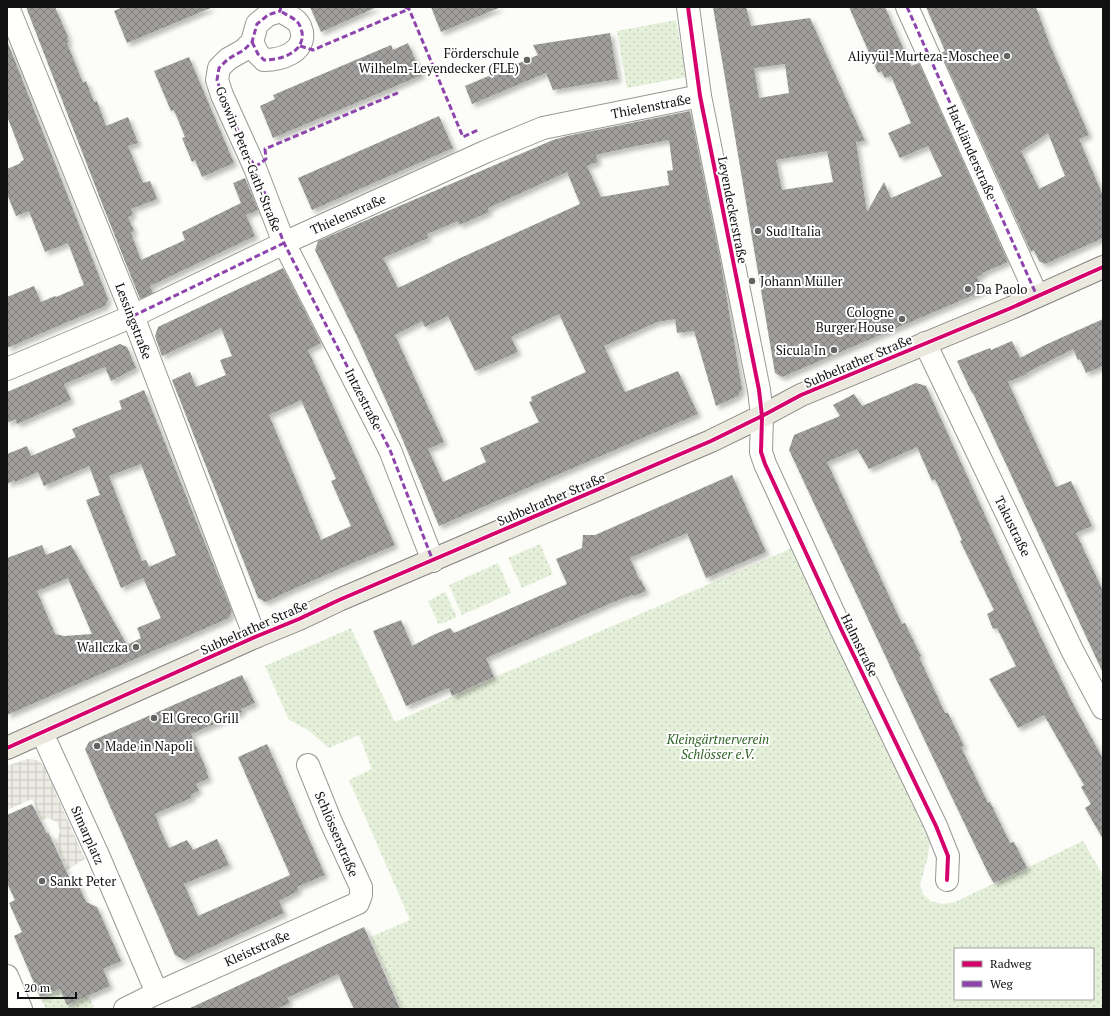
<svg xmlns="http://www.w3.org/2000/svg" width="1110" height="1016" font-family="'PT Serif',serif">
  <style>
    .park { fill: url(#park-dots); fill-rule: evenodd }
    .plaza { fill: url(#plaza-grid) }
    .building { fill: url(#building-cross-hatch); fill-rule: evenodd; filter: url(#shadow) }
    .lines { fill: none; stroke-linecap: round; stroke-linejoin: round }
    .minor-casing { stroke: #979795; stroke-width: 24 }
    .major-casing { stroke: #848482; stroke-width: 24 }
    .minor { stroke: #fffffe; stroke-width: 22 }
    .major { stroke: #ebe8dd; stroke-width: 22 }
    .quiet { stroke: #8e44ad; stroke-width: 3; stroke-dasharray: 6 3; stroke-linecap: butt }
    .cycleway-casing { stroke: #fff; stroke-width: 6 }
    .cycleway { stroke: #d6006c; stroke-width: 4 }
    .poi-dot { fill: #636362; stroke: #fff; stroke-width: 1.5 }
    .labels { text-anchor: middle; stroke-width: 4; stroke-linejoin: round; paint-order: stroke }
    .poi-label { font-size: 13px; fill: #111; stroke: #fff; text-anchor: start }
    .street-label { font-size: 13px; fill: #111; stroke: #fff }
    .park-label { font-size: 13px; font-style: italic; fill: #306426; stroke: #fff }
  </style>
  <defs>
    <pattern id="park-dots" width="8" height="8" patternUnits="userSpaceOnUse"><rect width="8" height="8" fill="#e5f0da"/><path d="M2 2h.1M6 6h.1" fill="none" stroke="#c3cdba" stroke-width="1.8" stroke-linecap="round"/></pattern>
    <pattern id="plaza-grid" width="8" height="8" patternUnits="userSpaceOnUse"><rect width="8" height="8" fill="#ecebe3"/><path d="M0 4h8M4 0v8" fill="none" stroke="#c9c8c2"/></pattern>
    <pattern id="building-cross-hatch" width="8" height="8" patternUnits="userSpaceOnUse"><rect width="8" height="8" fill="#a09f9d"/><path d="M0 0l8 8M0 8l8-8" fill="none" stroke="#81807f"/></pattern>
    <filter id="shadow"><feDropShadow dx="3.5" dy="3.5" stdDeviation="2" flood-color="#0004"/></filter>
  </defs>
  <rect width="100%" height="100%" fill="#fcfcf8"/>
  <g class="park">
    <path d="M 676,20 L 686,77 L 627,88 L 617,31 Z"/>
    <path d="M 540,544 L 553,574 L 522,588 L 508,558 Z"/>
    <path d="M 792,548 L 930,842 L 928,856 L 920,885 L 923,894 L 931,901 L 942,904 L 955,902 L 1083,841 L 1103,875 L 1103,1009 L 402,1009 L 370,937 L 410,920 L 349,780 L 372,769 L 359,735 L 329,748 L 308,730 L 289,720 L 265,666 L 351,628 L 395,722 L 511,670 ZM 955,949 L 1093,949 L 1093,999 L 955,999 Z"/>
    <path d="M 498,563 L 511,593 L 462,615 L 449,585 Z"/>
    <path d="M 445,592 L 457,617 L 439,625 L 428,601 Z"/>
    <path d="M 60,989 L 67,1004 L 88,995 L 94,1007 L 90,1009 L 46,1009 L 40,997 Z"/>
  </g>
  <path class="plaza" d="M 27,759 L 32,759 L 39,761 L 42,764 L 46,769 L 57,796 L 85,859 L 67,870 L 54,840 L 58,838 L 60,830 L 57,822 L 48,818 L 41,820 L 32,799 L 7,810 L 7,766 Z"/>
  <g class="building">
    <path d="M 26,7 L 55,7 L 68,37 L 67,38 L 69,42 L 67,43 L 83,83 L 86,81 L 94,102 L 97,101 L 106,126 L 128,117 L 138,143 L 128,146 L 143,183 L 150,181 L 157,199 L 131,209 L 133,215 L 128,217 L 134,231 L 131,233 L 141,260 L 185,240 L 182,232 L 241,203 L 233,183 L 245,178 L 258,210 L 246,215 L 255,236 L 150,286 L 153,293 L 140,299 L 103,206 Z"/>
    <path d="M 123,7 L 213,7 L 127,43 L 114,11 Z"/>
    <path d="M 310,7 L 377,7 L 321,32 Z"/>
    <path d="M 431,7 L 501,7 L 441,32 Z"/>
    <path d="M 713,7 L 746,7 L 751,26 L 810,18 L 865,141 L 856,142 L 867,212 L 884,182 L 891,198 L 942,176 L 928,146 L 900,158 L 888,133 L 911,123 L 891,76 L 885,78 L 881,71 L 878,73 L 849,7 L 885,7 L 911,66 L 919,63 L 1008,262 L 982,273 L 983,274 L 977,277 L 983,291 L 782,377 L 775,373 ZM 785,64 L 789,93 L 759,98 L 754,68 ZM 827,151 L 833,182 L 782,190 L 776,160 Z"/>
    <path d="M 926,7 L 1036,7 L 1050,45 L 1089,135 L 1079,139 L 1103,196 L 1103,238 L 1045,264 L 1039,261 L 1034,250 L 1031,252 L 941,53 L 945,51 ZM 1048,133 L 1065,176 L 1039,189 L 1021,151 Z"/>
    <path d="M 610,33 L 618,79 L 553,90 L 546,73 L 472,104 L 465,86 L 538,55 L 533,45 Z"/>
    <path d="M 8,43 L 108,299 L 105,306 L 7,348 L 7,297 L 34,286 L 41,302 L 55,296 L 56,297 L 84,285 L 68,243 L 45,252 L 29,211 L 16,216 L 7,194 L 7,169 L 21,163 L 20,162 L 24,160 L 7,116 L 7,44 Z"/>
    <path d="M 408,43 L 422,75 L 273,138 L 260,106 L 275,99 L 273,95 L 391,45 L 393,50 Z"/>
    <path d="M 189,57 L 234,163 L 202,177 L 195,160 L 192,162 L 182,138 L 185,137 L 174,110 L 171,111 L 154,71 Z"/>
    <path d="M 690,111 L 721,264 L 742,389 L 738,396 L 716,406 L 694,331 L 677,333 L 675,319 L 657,322 L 604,346 L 625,392 L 678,371 L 698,414 L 439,526 L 388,405 L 357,336 L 315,250 L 318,241 L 553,140 L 567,136 ZM 669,140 L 673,170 L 667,171 L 669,185 L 601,197 L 587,166 L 598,162 L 596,155 L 631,147 ZM 567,172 L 580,204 L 458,259 L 398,288 L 383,258 L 428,238 L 427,234 L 458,221 L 459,225 L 489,212 L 488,208 ZM 559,314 L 586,372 L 531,397 L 532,401 L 529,402 L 539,422 L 480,448 L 486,462 L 443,482 L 428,449 L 444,442 L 395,335 L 422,321 L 425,327 L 448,316 L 475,371 L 518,352 L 511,337 Z"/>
    <path d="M 439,116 L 453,148 L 312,210 L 298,178 Z"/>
    <path d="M 283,268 L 321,343 L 308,350 L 395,545 L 291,590 L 266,602 L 258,598 L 172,380 L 190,372 L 196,387 L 226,375 L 220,360 L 232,356 L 221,328 L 162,356 L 155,336 L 158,327 ZM 301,400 L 336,479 L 331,481 L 351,526 L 321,540 L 269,415 Z"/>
    <path d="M 1103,319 L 1103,366 L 1086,373 L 1080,359 L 1078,360 L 1073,349 L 1026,373 L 1027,374 L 1008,382 L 1056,487 L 1071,481 L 1092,526 L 1076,533 L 1103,591 L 1103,673 L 973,393 L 972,393 L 957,361 L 990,348 L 991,350 L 1012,341 L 1020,358 L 1045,345 Z"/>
    <path d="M 120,344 L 127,347 L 136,368 L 111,381 L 105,367 L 64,384 L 71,400 L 17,424 L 15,419 L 7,423 L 7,392 Z"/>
    <path d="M 916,383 L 926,386 L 1038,631 L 1072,702 L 1103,759 L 1103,839 L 1085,808 L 1091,804 L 1081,787 L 1084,785 L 1044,715 L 1018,728 L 989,679 L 1016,666 L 997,628 L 993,629 L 987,614 L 994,610 L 960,541 L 962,540 L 935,479 L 932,481 L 917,447 L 869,469 L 857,449 L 827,462 L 902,624 L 905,623 L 913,640 L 921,656 L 919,657 L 945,713 L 948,713 L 964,746 L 961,747 L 988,803 L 990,802 L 1010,843 L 1014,842 L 1027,868 L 994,883 L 989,875 L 926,743 L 789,450 L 794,435 L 840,416 L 833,405 L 854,394 L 862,406 Z"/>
    <path d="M 144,390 L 232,611 L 229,618 L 7,715 L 7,558 L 42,545 L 46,555 L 71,545 L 127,645 L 141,638 L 137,628 L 161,618 L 143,578 L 121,588 L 86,500 L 100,495 L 89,466 L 44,486 L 38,472 L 15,482 L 15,480 L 7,484 L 7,454 L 27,446 L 31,456 L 76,437 L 72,429 L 122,409 L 119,401 ZM 141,464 L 176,555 L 149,567 L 146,560 L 142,561 L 109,476 ZM 68,578 L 92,634 L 64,636 L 55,634 L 37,591 Z"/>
    <path d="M 732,475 L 766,552 L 706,578 L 687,533 L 630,558 L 639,579 L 641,580 L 646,591 L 634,596 L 632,595 L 611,603 L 486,658 L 494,677 L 452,696 L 449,688 L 406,706 L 373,631 L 401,620 L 412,646 L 433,635 L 450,628 L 454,633 L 567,584 L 556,559 L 582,548 L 583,535 L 595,535 Z"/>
    <path d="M 242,675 L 255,703 L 241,709 L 242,712 L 191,734 L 207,771 L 206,772 L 209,778 L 196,784 L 199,791 L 192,794 L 191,798 L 155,814 L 161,831 L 169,848 L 187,840 L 193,850 L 217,839 L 229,865 L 184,884 L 198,916 L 290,875 L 238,757 L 267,744 L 325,875 L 297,887 L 298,891 L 279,901 L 284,913 L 184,960 L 175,955 L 85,749 L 89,742 Z"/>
    <path d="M 32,804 L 47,834 L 48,832 L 69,877 L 74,875 L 86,902 L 97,907 L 121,961 L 103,969 L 110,986 L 67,1005 L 60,989 L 40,997 L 14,936 L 22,932 L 9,903 L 15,900 L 7,883 L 7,815 Z"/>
    <path d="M 364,927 L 400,1009 L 354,1009 L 338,974 L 287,998 L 290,1003 L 276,1009 L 188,1009 Z"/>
  </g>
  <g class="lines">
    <defs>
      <g id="minor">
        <path d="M 8,7 L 133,316 L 255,637"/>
        <path d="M 281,7 L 280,11 L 268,15 L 257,24 L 252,42 L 244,50 L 228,59 L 219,68 L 217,80 L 222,95 L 255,168 L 284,243 L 390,450 L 433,561"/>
        <path d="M 688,7 L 700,96 L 759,390 L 762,416 L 761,452 L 765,464 L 842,631 L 936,826 L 948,856 L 947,880"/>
        <path d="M 907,7 L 1037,296"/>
        <path d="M 252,42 L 258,54 L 264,60 C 280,60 305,53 302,32 C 301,30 301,28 300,26 C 297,19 287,15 280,11"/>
        <path d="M 925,343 L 1073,652 L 1103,708"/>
        <path d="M 7,369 L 133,316 L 284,243 L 487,151 L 543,128 L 700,96"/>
        <path d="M 42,733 L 98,855 L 157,993 L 125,1009"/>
        <path d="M 7,976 L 21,1009"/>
        <path d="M 157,993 L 358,903 L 361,895 L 361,887 L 331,822 L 308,765"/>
      </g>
      <path id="major" d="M 7,748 L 255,637 L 299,619 L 339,600 L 711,441 L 762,416 L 801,395 L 1011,308 L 1103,267"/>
    </defs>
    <use href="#minor" class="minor-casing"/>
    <use href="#major" class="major-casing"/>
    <use href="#minor" class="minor"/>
    <use href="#major" class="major"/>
    <g class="quiet">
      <path d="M 281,7 L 280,11 L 268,15 L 257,24 L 252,42 L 244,50 L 228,59 L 219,68 L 217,80 L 222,95 L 255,168 L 284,243 L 390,450 L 433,561"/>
      <path d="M 405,7 L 409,9 L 463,137 L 478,130"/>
      <path d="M 907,7 L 1037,296"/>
      <path d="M 252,42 L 258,54 L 264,60 C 280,60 305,53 302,32 C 301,30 301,28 300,26 C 297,19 287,15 280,11"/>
      <path d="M 300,46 L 313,50 L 409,9"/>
      <path d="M 255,167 L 266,159 L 265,149 L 400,92"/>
      <path d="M 133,316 L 284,243"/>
    </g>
    <defs>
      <g id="cycleway">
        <path d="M 688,7 L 700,96 L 759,390 L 762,416 L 761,452 L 765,464 L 842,631 L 936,826 L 948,856 L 947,880"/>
        <path d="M 7,748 L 255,637 L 299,619 L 339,600 L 711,441 L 762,416 L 801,395 L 1011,308 L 1103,267"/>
      </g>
    </defs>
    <use href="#cycleway" class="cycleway-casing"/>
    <use href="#cycleway" class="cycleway"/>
  </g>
  <g class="poi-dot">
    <circle cx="1007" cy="56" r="4"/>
    <circle cx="527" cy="60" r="4"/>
    <circle cx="758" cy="231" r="4"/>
    <circle cx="752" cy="281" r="4"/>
    <circle cx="968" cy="289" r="4"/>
    <circle cx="902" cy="319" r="4"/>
    <circle cx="834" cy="350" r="4"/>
    <circle cx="136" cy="647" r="4"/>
    <circle cx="154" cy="718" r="4"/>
    <circle cx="97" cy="746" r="4"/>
    <circle cx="42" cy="881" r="4"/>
  </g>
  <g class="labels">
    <g class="poi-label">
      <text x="519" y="58" text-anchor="end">Förderschule<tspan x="519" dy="15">Wilhelm-Leyendecker (FLE)</tspan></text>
      <text x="999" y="61" text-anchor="end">Aliyyül-Murteza-Moschee</text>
      <text x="766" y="236">Sud Italia</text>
      <text x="760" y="286">Johann Müller</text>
      <text x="976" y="294">Da Paolo</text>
      <text x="894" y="317" text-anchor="end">Cologne<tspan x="894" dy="15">Burger House</tspan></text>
      <text x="826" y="355" text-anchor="end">Sicula In</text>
      <text x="128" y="652" text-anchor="end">Wallczka</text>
      <text x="162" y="723">El Greco Grill</text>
      <text x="105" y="751">Made in Napoli</text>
      <text x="50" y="886">Sankt Peter</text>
    </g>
    <g class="street-label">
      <text transform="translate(651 106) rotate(-11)" y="5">Thielenstraße</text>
      <text transform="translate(972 152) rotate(66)" y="5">Hackländerstraße</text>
      <text transform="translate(249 159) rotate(68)" y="5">Goswin-Peter-Gath-Straße</text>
      <text transform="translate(733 210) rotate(79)" y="5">Leyendeckerstraße</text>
      <text transform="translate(348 214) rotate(-24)" y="5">Thielenstraße</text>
      <text transform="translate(134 321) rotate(69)" y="5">Lessingstraße</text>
      <text transform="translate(858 361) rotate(-23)" y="5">Subbelrather Straße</text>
      <text transform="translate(364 399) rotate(63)" y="5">Intzestraße</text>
      <text transform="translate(551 499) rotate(-23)" y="5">Subbelrather Straße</text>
      <text transform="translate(1013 526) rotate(64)" y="5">Takustraße</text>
      <text transform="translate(254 627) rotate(-24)" y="5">Subbelrather Straße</text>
      <text transform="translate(860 645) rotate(64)" y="5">Halmstraße</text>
      <text transform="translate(337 834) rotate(67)" y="5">Schlösserstraße</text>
      <text transform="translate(88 835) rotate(66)" y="5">Simarplatz</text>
      <text transform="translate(257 948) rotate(-24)" y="5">Kleiststraße</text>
    </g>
    <g class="park-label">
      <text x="718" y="744">Kleingärtnerverein<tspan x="718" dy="15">Schlösser e.V.</tspan></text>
    </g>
  </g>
  <rect width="1110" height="1016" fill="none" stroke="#111111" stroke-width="16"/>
  <rect x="954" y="948" width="140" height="52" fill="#ffffff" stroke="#a0a0a0"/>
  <rect x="962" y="961" width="20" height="6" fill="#d6006c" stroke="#a0a0a0"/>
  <text x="990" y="968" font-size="12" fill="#111111">Radweg</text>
  <rect x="962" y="981" width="20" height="6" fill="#8e44ad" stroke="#a0a0a0"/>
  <text x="990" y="988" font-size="12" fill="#111111">Weg</text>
  <path d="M18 992v6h58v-6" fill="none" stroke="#111111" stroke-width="2"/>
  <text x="24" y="992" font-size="12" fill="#111111" stroke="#ffffff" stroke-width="3" paint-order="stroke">20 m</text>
</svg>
